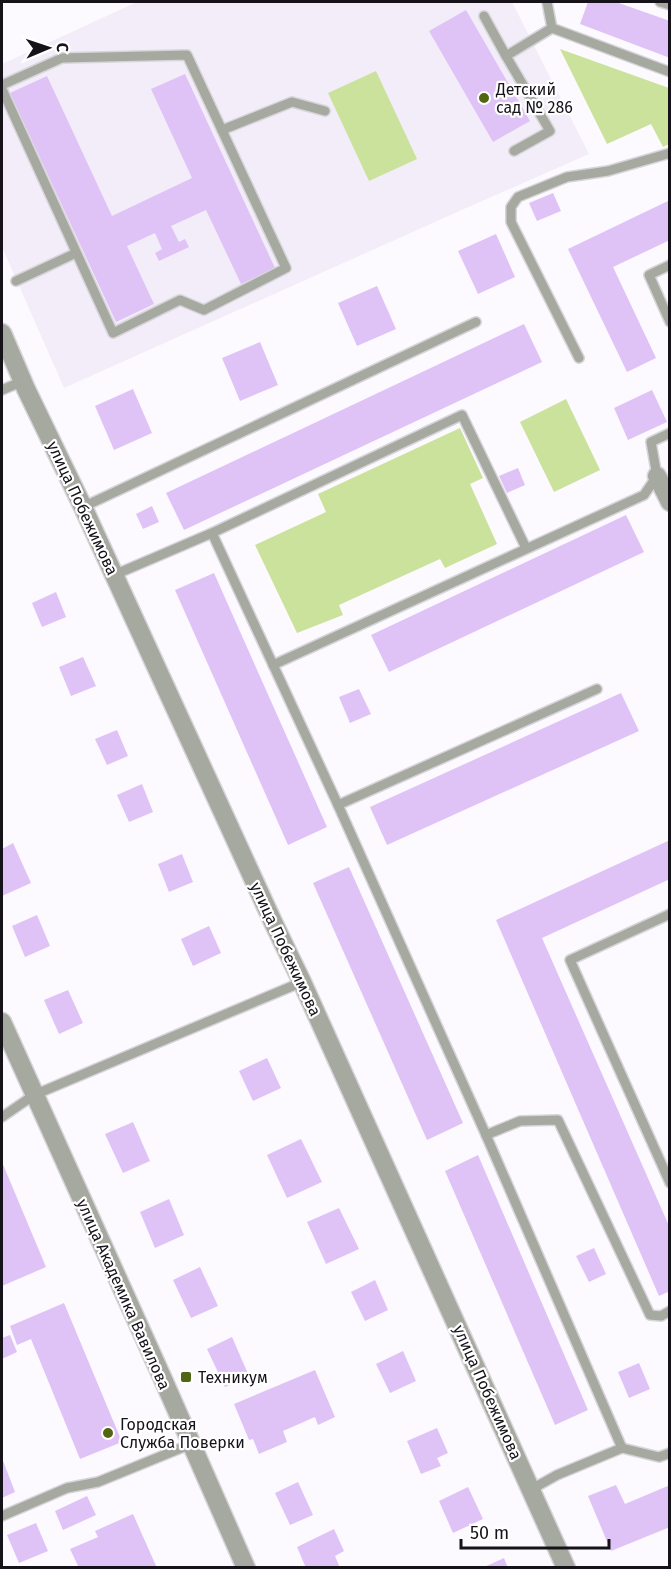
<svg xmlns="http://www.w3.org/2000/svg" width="671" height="1569" font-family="'Fira Sans',sans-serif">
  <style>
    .built { fill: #f2edf8 }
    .green { fill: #cbe29c }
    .building { fill: #dfc3f7 }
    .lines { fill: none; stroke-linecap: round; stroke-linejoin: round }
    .service-casing { stroke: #d7d5da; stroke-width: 12 }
    .minor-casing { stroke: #d7d5da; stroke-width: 21 }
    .tertiary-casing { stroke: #d7d5da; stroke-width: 21 }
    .service { stroke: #a5a99f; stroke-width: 9 }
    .minor { stroke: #a5a99f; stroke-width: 18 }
    .tertiary { stroke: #a5a99f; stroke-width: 18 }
    .poi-dot { fill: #516612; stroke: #fff; stroke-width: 2 }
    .labels { text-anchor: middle; stroke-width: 4.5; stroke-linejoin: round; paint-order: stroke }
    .poi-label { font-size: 16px; fill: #161219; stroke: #fff; text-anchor: start }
    .street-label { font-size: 16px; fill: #161219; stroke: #fff }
  </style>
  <rect width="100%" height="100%" fill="#fcfaff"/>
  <path class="built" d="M 137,2 L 512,2 L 589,154 L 464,209 L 64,388 L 2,247 L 2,64 Z"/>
  <g class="green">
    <path d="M 560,49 L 669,88 L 669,144 L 663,147 L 651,124 L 607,144 Z"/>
    <path d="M 376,71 L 417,159 L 369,181 L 328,93 Z"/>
    <path d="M 566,399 L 600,470 L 554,492 L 520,422 Z"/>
    <path d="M 460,428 L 483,478 L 470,484 L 497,544 L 445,568 L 440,559 L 339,605 L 343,615 L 297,633 L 255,545 L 326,512 L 318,494 Z"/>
  </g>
  <g class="building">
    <path d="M 588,2 L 616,2 L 670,21 L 670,58 L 580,24 Z"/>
    <path d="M 466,10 L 530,121 L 493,142 L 429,31 Z"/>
    <path d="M 185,74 L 275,268 L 241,284 L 206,210 L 171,226 L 179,242 L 185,239 L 189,247 L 159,261 L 155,253 L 162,249 L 155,233 L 127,246 L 154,304 L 116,322 L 10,93 L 47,76 L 112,216 L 192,178 L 151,89 Z"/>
    <path d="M 553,193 L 561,211 L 537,221 L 529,203 Z"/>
    <path d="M 670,200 L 670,240 L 613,267 L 656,358 L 627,372 L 568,249 Z"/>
    <path d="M 496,234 L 515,277 L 478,294 L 458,251 Z"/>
    <path d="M 377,286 L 396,329 L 357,346 L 338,303 Z"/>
    <path d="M 524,324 L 542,362 L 184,530 L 166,493 Z"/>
    <path d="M 260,342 L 278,385 L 240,401 L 222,358 Z"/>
    <path d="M 133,389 L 152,433 L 114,450 L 95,406 Z"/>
    <path d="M 652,390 L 667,422 L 628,440 L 614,408 Z"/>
    <path d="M 518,468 L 525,485 L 507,493 L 499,476 Z"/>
    <path d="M 152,506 L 159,522 L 143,529 L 136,514 Z"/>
    <path d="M 626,515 L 644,552 L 389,672 L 371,635 Z"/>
    <path d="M 214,573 L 327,827 L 288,845 L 175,590 Z"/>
    <path d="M 56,592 L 66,617 L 42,627 L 32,603 Z"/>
    <path d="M 83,657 L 96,686 L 71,696 L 59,667 Z"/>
    <path d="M 359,689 L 371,714 L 350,723 L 339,697 Z"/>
    <path d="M 621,693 L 639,731 L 387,845 L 370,807 Z"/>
    <path d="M 117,730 L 128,756 L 107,765 L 95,739 Z"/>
    <path d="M 142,784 L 153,812 L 129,822 L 117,795 Z"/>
    <path d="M 670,840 L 670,879 L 542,938 L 670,1228 L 670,1291 L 659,1296 L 496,920 Z"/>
    <path d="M 13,843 L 31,883 L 2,896 L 2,849 Z"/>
    <path d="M 182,854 L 193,882 L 169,892 L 158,864 Z"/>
    <path d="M 349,867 L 463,1123 L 427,1140 L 313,883 Z"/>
    <path d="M 37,915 L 50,946 L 25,957 L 12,926 Z"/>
    <path d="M 209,926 L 221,953 L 193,966 L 181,939 Z"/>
    <path d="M 68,990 L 83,1023 L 59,1034 L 44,1000 Z"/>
    <path d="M 267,1058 L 281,1088 L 253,1101 L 239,1071 Z"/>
    <path d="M 133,1122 L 150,1161 L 123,1173 L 105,1134 Z"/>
    <path d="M 301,1139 L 322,1182 L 287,1198 L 267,1155 Z"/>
    <path d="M 478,1155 L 588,1410 L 555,1425 L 445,1171 Z"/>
    <path d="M 2,1162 L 46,1267 L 2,1286 Z"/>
    <path d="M 169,1199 L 184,1235 L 155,1248 L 140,1212 Z"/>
    <path d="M 339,1208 L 359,1249 L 326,1264 L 307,1222 Z"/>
    <path d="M 594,1248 L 606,1274 L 589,1282 L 576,1256 Z"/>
    <path d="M 200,1267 L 218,1306 L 191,1318 L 173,1280 Z"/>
    <path d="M 375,1280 L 388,1310 L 365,1321 L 351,1292 Z"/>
    <path d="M 64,1303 L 122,1442 L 80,1459 L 31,1339 L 17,1345 L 10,1326 Z"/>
    <path d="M 10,1335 L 17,1352 L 2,1359 L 2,1338 Z"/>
    <path d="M 232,1337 L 249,1376 L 225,1387 L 207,1349 Z"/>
    <path d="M 403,1351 L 416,1381 L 390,1393 L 376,1364 Z"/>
    <path d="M 639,1363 L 650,1389 L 629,1398 L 618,1372 Z"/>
    <path d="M 315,1370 L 335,1417 L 318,1425 L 315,1417 L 283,1431 L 287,1442 L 259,1454 L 253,1439 L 249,1440 L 234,1404 Z"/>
    <path d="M 437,1428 L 448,1453 L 437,1458 L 441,1466 L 421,1474 L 407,1441 Z"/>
    <path d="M 2,1458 L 15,1492 L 2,1498 Z"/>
    <path d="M 298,1482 L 313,1515 L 290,1525 L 275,1493 Z"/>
    <path d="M 616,1485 L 625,1504 L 670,1485 L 670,1527 L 611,1551 L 588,1496 Z"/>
    <path d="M 468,1487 L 483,1519 L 453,1533 L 439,1501 Z"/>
    <path d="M 87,1496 L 96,1515 L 63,1530 L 55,1511 Z"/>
    <path d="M 133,1514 L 157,1568 L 79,1568 L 70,1549 L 98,1537 L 95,1531 Z"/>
    <path d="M 36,1523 L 48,1551 L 19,1563 L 7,1535 Z"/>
    <path d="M 334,1529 L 344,1551 L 335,1556 L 340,1568 L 306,1568 L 297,1547 Z"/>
    <path d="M 504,1558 L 508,1568 L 482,1568 Z"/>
  </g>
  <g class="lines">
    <defs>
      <g id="service">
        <path d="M 547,2 L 552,28 L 670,72"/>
        <path d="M 660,2 L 670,5"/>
        <path d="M 484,16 L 506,56"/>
        <path d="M 2,85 L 62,58 L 187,55 L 286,268 L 204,310 L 180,300 L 113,333 L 2,89"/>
        <path d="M 222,130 L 292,102 L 325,111"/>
        <path d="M 514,151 L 550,131 L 506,56 L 552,28"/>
        <path d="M 670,265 L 649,275 L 670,322"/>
        <path d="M 16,281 L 76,253"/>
        <path d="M 579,358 L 511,222 L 511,207 L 518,197 L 567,177 L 608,171 L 670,153"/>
        <path d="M 2,390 L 23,381"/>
        <path d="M 83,507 L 476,322"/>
        <path d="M 212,533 L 338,805 L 486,1135 L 622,1448 L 557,1475 L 532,1489"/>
        <path d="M 114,575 L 212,533 L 462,415 L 526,548"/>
        <path d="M 273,665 L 644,495 L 657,476 L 651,442 L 670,433"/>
        <path d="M 338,805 L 597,689"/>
        <path d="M 670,914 L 570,960 L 670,1183"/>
        <path d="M 2,1117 L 34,1095 L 302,982"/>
        <path d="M 486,1135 L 520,1121 L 558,1120 L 650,1315 L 661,1316 L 670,1311"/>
        <path d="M 622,1448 L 659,1457 L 670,1453"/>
        <path d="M 2,1516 L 67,1488 L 98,1482 L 191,1444"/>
      </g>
      <g id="minor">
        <path d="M 2,333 L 26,389 L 83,507 L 273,922 L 302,982 L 566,1568"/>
        <path d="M 657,476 L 670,502"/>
      </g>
      <path id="tertiary" d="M 2,1022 L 162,1377 L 246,1568"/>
    </defs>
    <use href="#service" class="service-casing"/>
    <use href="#minor" class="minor-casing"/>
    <use href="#tertiary" class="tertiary-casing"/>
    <use href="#service" class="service"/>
    <use href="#minor" class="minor"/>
    <use href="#tertiary" class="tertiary"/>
  </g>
  <g class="poi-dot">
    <circle cx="484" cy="98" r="6"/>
    <rect x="180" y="1371" width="12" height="12" rx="3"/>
    <circle cx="108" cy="1433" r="6"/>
  </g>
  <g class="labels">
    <g class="poi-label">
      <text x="496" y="95">Детский<tspan x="496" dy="18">сад № 286</tspan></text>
      <text x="198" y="1383">Техникум</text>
      <text x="120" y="1430">Городская<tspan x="120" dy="18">Служба Поверки</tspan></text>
    </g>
    <g class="street-label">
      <text transform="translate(83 508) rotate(65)" y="6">улица Побежимова</text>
      <text transform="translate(286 949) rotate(65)" y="6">улица Побежимова</text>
      <text transform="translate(124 1294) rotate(66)" y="6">улица Академика Вавилова</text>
      <text transform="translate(488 1392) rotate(66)" y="6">улица Побежимова</text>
    </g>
  </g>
  <rect width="671" height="1569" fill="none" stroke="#161219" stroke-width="6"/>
  <g transform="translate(48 48) rotate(88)" stroke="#ffffff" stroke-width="4.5" paint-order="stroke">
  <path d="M0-4.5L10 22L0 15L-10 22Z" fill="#161219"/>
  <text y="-9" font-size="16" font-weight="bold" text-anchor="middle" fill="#161219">С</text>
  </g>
  <path d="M461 1539v9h148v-9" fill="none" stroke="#161219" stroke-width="3"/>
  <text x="470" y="1539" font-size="18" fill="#161219" stroke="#ffffff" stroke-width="4.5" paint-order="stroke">50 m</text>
</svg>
